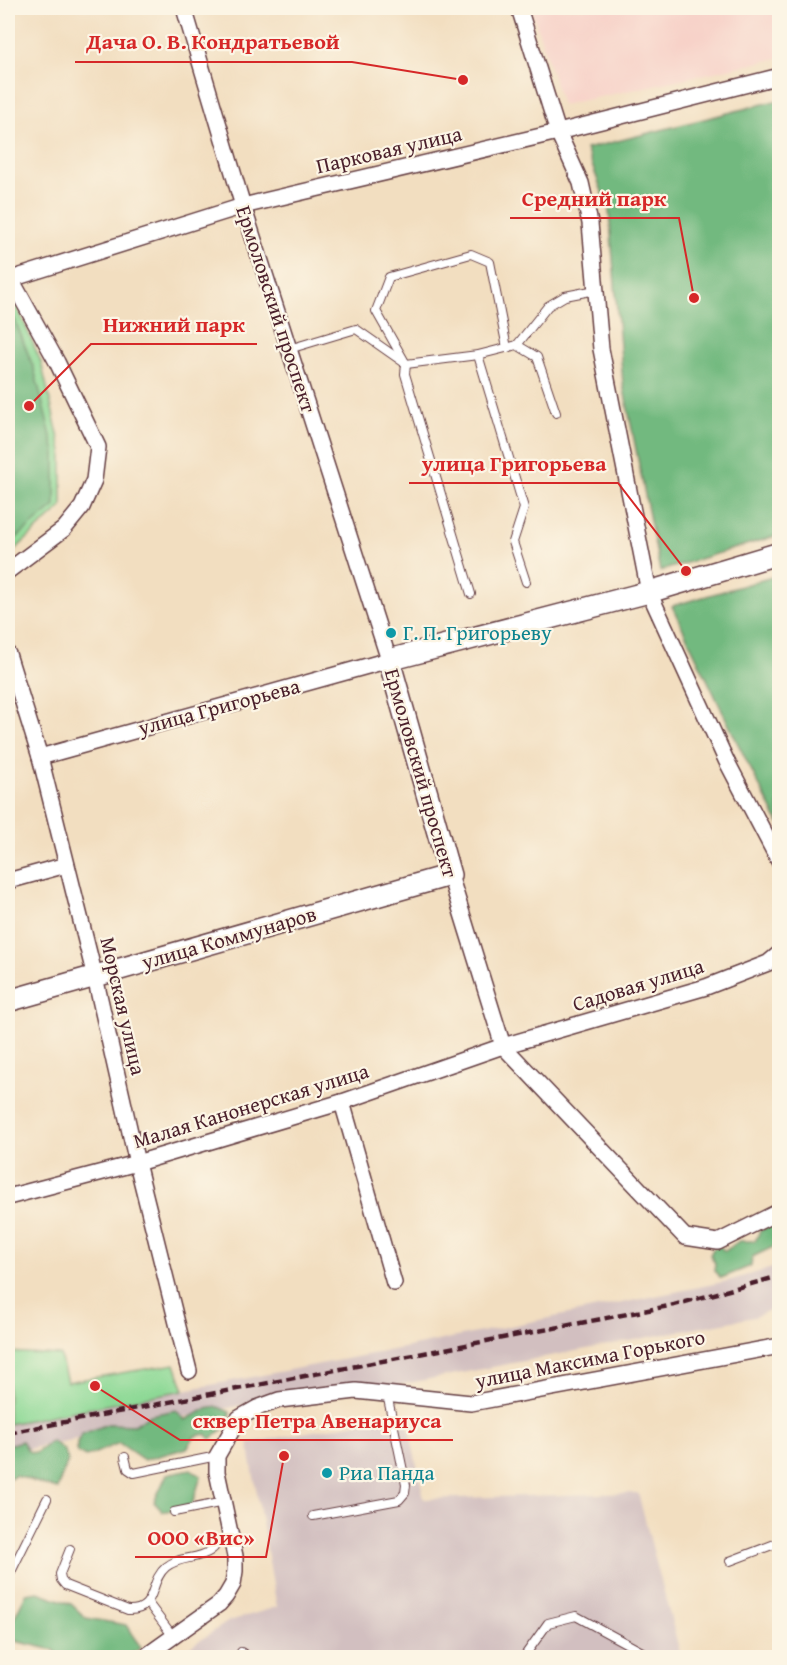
<svg xmlns="http://www.w3.org/2000/svg" width="787" height="1665" font-family="'Gentium Book Plus',serif">
  <style>
    .built { fill: #f7d1c8 }
    .industrial { fill: #d2bfc0 }
    .green { fill: #8ed996; stroke: #6c7c60; stroke-width: 1.5 }
    .forest { fill: #72b97f; stroke: #5e6c55; stroke-width: 1.5 }
    .lines { fill: none; stroke-linecap: round; stroke-linejoin: round }
    .lane-casing { stroke: #633c41; stroke-width: 10 }
    .street-casing { stroke: #633c41; stroke-width: 18 }
    .secondary-casing { stroke: #633c41; stroke-width: 24 }
    .lane { stroke: #fff; stroke-width: 8 }
    .street { stroke: #fff; stroke-width: 15 }
    .secondary { stroke: #fff; stroke-width: 21 }
    .rail { stroke: #4a1f2b; stroke-width: 4.5; stroke-dasharray: 9 4.5; stroke-linecap: butt }
    .culture-dot { fill: #0f9aa8; stroke: #fcf5e5; stroke-width: 2 }
    .labels { text-anchor: middle; stroke-width: 4.5; stroke-linejoin: round; paint-order: stroke }
    .street-label { font-size: 21px; fill: #4a1f2b; stroke: #fcf5e5 }
    .culture-label { font-size: 21px; fill: #0d838f; stroke: #fcf5e5; text-anchor: start }
    .leader { fill: none; stroke: #d62828; stroke-width: 2 }
    .callout-dot { fill: #d62828; stroke: #fcf5e5; stroke-width: 2 }
    .callout-label { font-size: 22px; text-anchor: middle; font-weight: bold; fill: #d62828; stroke: #fcf5e5; stroke-width: 4.5; stroke-linejoin: round; paint-order: stroke }
  </style>
  <rect width="100%" height="100%" fill="#fcf5e5"/>
  <filter id="ink" filterUnits="userSpaceOnUse"><feTurbulence type="fractalNoise" baseFrequency=".0167" numOctaves="2"/><feDisplacementMap in="SourceGraphic" scale="12" xChannelSelector="R" yChannelSelector="G"/><feConvolveMatrix kernelMatrix="1 2 1 2 8 2 1 2 1" color-interpolation-filters="sRGB"/></filter>
  <filter id="wash" filterUnits="userSpaceOnUse"><feTurbulence type="fractalNoise" baseFrequency=".008" numOctaves="4" result="noise"/><feDisplacementMap in="SourceGraphic" scale="24" xChannelSelector="R" yChannelSelector="G"/><feGaussianBlur stdDeviation="1.35" result="paint"/><feColorMatrix in="noise" values="0 0 0 0 0 0 0 0 0 0 0 0 0 0 0 0 0 1.4 0 .05"/><feComposite in="paint" operator="in"/></filter>
  <g filter="url(#wash)">
    <rect width="100%" height="100%" fill="#f2dec0"/>
    <path class="built" d="M 531,8 L 779,8 L 779,58 L 562,105 Z"/>
    <g class="industrial">
      <path d="M 779,1266 L 779,1306 L 754,1317 L 388,1387 L 354,1386 L 316,1390 L 8,1453 L 8,1424 L 408,1347 L 728,1281 Z"/>
      <path d="M 406,1414 L 424,1499 L 638,1493 L 681,1657 L 173,1658 L 229,1621 L 277,1607 L 248,1443 Z"/>
    </g>
    <g class="green">
      <path d="M 8,285 L 41,362 L 62,451 L 62,507 L 8,556 Z"/>
      <path d="M 8,1352 L 60,1355 L 67,1382 L 175,1364 L 184,1390 L 8,1424 Z"/>
    </g>
    <g class="forest">
      <path d="M 779,100 L 779,535 L 660,571 L 623,384 L 609,210 L 586,149 Z"/>
      <path d="M 8,302 L 34,369 L 55,452 L 55,506 L 8,545 Z"/>
      <path d="M 779,575 L 780,575 L 779,824 L 738,744 L 672,606 Z"/>
      <path d="M 779,1219 L 779,1246 L 775,1246 L 752,1257 L 751,1266 L 721,1278 L 714,1271 L 715,1263 L 710,1255 L 713,1249 L 719,1246 L 725,1251 L 739,1241 L 755,1241 L 760,1231 Z"/>
      <path d="M 218,1407 L 230,1412 L 229,1424 L 211,1439 L 206,1434 L 195,1436 L 187,1448 L 144,1460 L 119,1443 L 86,1457 L 77,1452 L 77,1442 L 82,1434 L 108,1424 L 134,1425 L 151,1415 L 176,1410 L 185,1420 L 206,1409 Z"/>
      <path d="M 22,1441 L 28,1451 L 36,1453 L 52,1441 L 63,1449 L 68,1460 L 57,1489 L 15,1475 L 8,1479 L 8,1445 Z"/>
      <path d="M 191,1469 L 201,1476 L 192,1505 L 163,1512 L 154,1502 L 167,1474 Z"/>
      <path d="M 38,1592 L 71,1604 L 86,1618 L 126,1625 L 141,1648 L 127,1657 L 60,1657 L 54,1650 L 15,1641 L 11,1624 L 26,1594 Z"/>
    </g>
  </g>
  <g filter="url(#ink)">
    <g class="lines">
      <defs>
        <g id="lane">
          <path d="M 517,345 L 548,306 L 565,296 L 596,290"/>
          <path d="M 289,349 L 356,329 L 406,364 L 478,355 L 517,345 L 537,357 L 556,413"/>
          <path d="M 478,355 L 524,508 L 513,542 L 526,582"/>
          <path d="M 471,594 L 405,374 L 406,364 L 376,311 L 389,277 L 471,254 L 490,262 L 507,348"/>
          <path d="M 125,1457 L 128,1469 L 134,1473 L 217,1456"/>
          <path d="M 174,1512 L 224,1502"/>
          <path d="M 313,1516 L 399,1500 L 405,1493 L 406,1485 L 387,1394"/>
          <path d="M 70,1549 L 60,1574 L 61,1580 L 65,1585 L 128,1610 C 158,1611 148,1582 166,1567 C 179,1556 197,1560 210,1551 C 221,1544 212,1541 232,1536"/>
          <path d="M 730,1561 L 780,1542"/>
          <path d="M 8,1578 L 47,1499"/>
          <path d="M 148,1603 L 172,1635"/>
          <path d="M 241,1652 L 250,1658"/>
          <path d="M 523,1658 L 548,1623 L 576,1616 L 644,1653 L 645,1658"/>
        </g>
        <g id="street">
          <path d="M 519,8 L 558,132 L 581,183 L 590,223 L 601,349 L 649,592 L 726,760 L 780,863"/>
          <path d="M 8,276 L 11,279 L 57,362 L 98,447 L 94,480 L 82,507 L 64,529 L 8,571"/>
          <path d="M 11,279 L 243,206 L 558,132 L 780,76"/>
          <path d="M 8,654 L 40,757 L 95,977 L 137,1163 L 189,1371"/>
          <path d="M 40,757 L 389,660 L 243,206 L 184,8"/>
          <path d="M 450,875 L 503,1046 L 685,1237 L 718,1242 L 780,1211"/>
          <path d="M 8,881 L 66,865"/>
          <path d="M 342,1102 L 394,1283"/>
          <path d="M 8,1197 L 137,1163 L 342,1102 L 503,1046 L 706,987 L 768,963 L 780,953"/>
          <path d="M 143,1658 L 219,1604 L 226,1596 L 233,1584 L 235,1571 L 235,1556 L 217,1472 L 217,1456 L 239,1418 L 257,1408 L 279,1400 L 356,1391 L 471,1403 L 780,1346"/>
        </g>
        <path id="secondary" d="M 8,1001 L 450,875 L 389,660 L 649,592 L 780,553"/>
      </defs>
      <use href="#lane" class="lane-casing"/>
      <use href="#street" class="street-casing"/>
      <use href="#secondary" class="secondary-casing"/>
      <use href="#lane" class="lane"/>
      <use href="#street" class="street"/>
      <use href="#secondary" class="secondary"/>
      <path class="rail" d="M 8,1433 L 674,1305 L 780,1276"/>
    </g>
  </g>
  <g class="culture-dot">
    <circle cx="391" cy="633" r="6"/>
    <circle cx="327" cy="1473" r="6"/>
  </g>
  <g class="labels">
    <g class="street-label">
      <text transform="translate(389 150) rotate(-13)" y="7">Парковая улица</text>
      <text transform="translate(276 309) rotate(72)" y="7">Ермоловский проспект</text>
      <text transform="translate(219 707) rotate(-15)" y="7">улица Григорьева</text>
      <text transform="translate(421 773) rotate(74)" y="7">Ермоловский проспект</text>
      <text transform="translate(229 938) rotate(-16)" y="7">улица Коммунаров</text>
      <text transform="translate(638 985) rotate(-17)" y="7">Садовая улица</text>
      <text transform="translate(123 1006) rotate(77)" y="7">Морская улица</text>
      <text transform="translate(251 1106) rotate(-17)" y="7">Малая Канонерская улица</text>
      <text transform="translate(590 1359) rotate(-11)" y="7">улица Максима Горького</text>
    </g>
    <g class="culture-label">
      <text x="403" y="640">Г. П. Григорьеву</text>
      <text x="339" y="1480">Риа Панда</text>
    </g>
  </g>
  <path class="leader" d="M463 80L352 62H75M694 298L679 218H510M29 406L91 344H257M686 571L618 483H409M95 1386L180 1440H453M284 1456L266 1557H135"/>
  <g class="callout-dot">
    <circle cx="463" cy="80" r="6"/>
    <circle cx="694" cy="298" r="6"/>
    <circle cx="29" cy="406" r="6"/>
    <circle cx="686" cy="571" r="6"/>
    <circle cx="95" cy="1386" r="6"/>
    <circle cx="284" cy="1456" r="6"/>
  </g>
  <g class="callout-label">
    <text x="213" y="49">Дача О. В. Кондратьевой</text>
    <text x="594" y="206">Средний парк</text>
    <text x="174" y="332">Нижний парк</text>
    <text x="514" y="471">улица Григорьева</text>
    <text x="317" y="1428">сквер Петра Авенариуса</text>
    <text x="201" y="1545">ООО «Вис»</text>
  </g>
  <rect width="787" height="1665" fill="none" stroke="#fcf5e5" stroke-width="30"/>
</svg>
